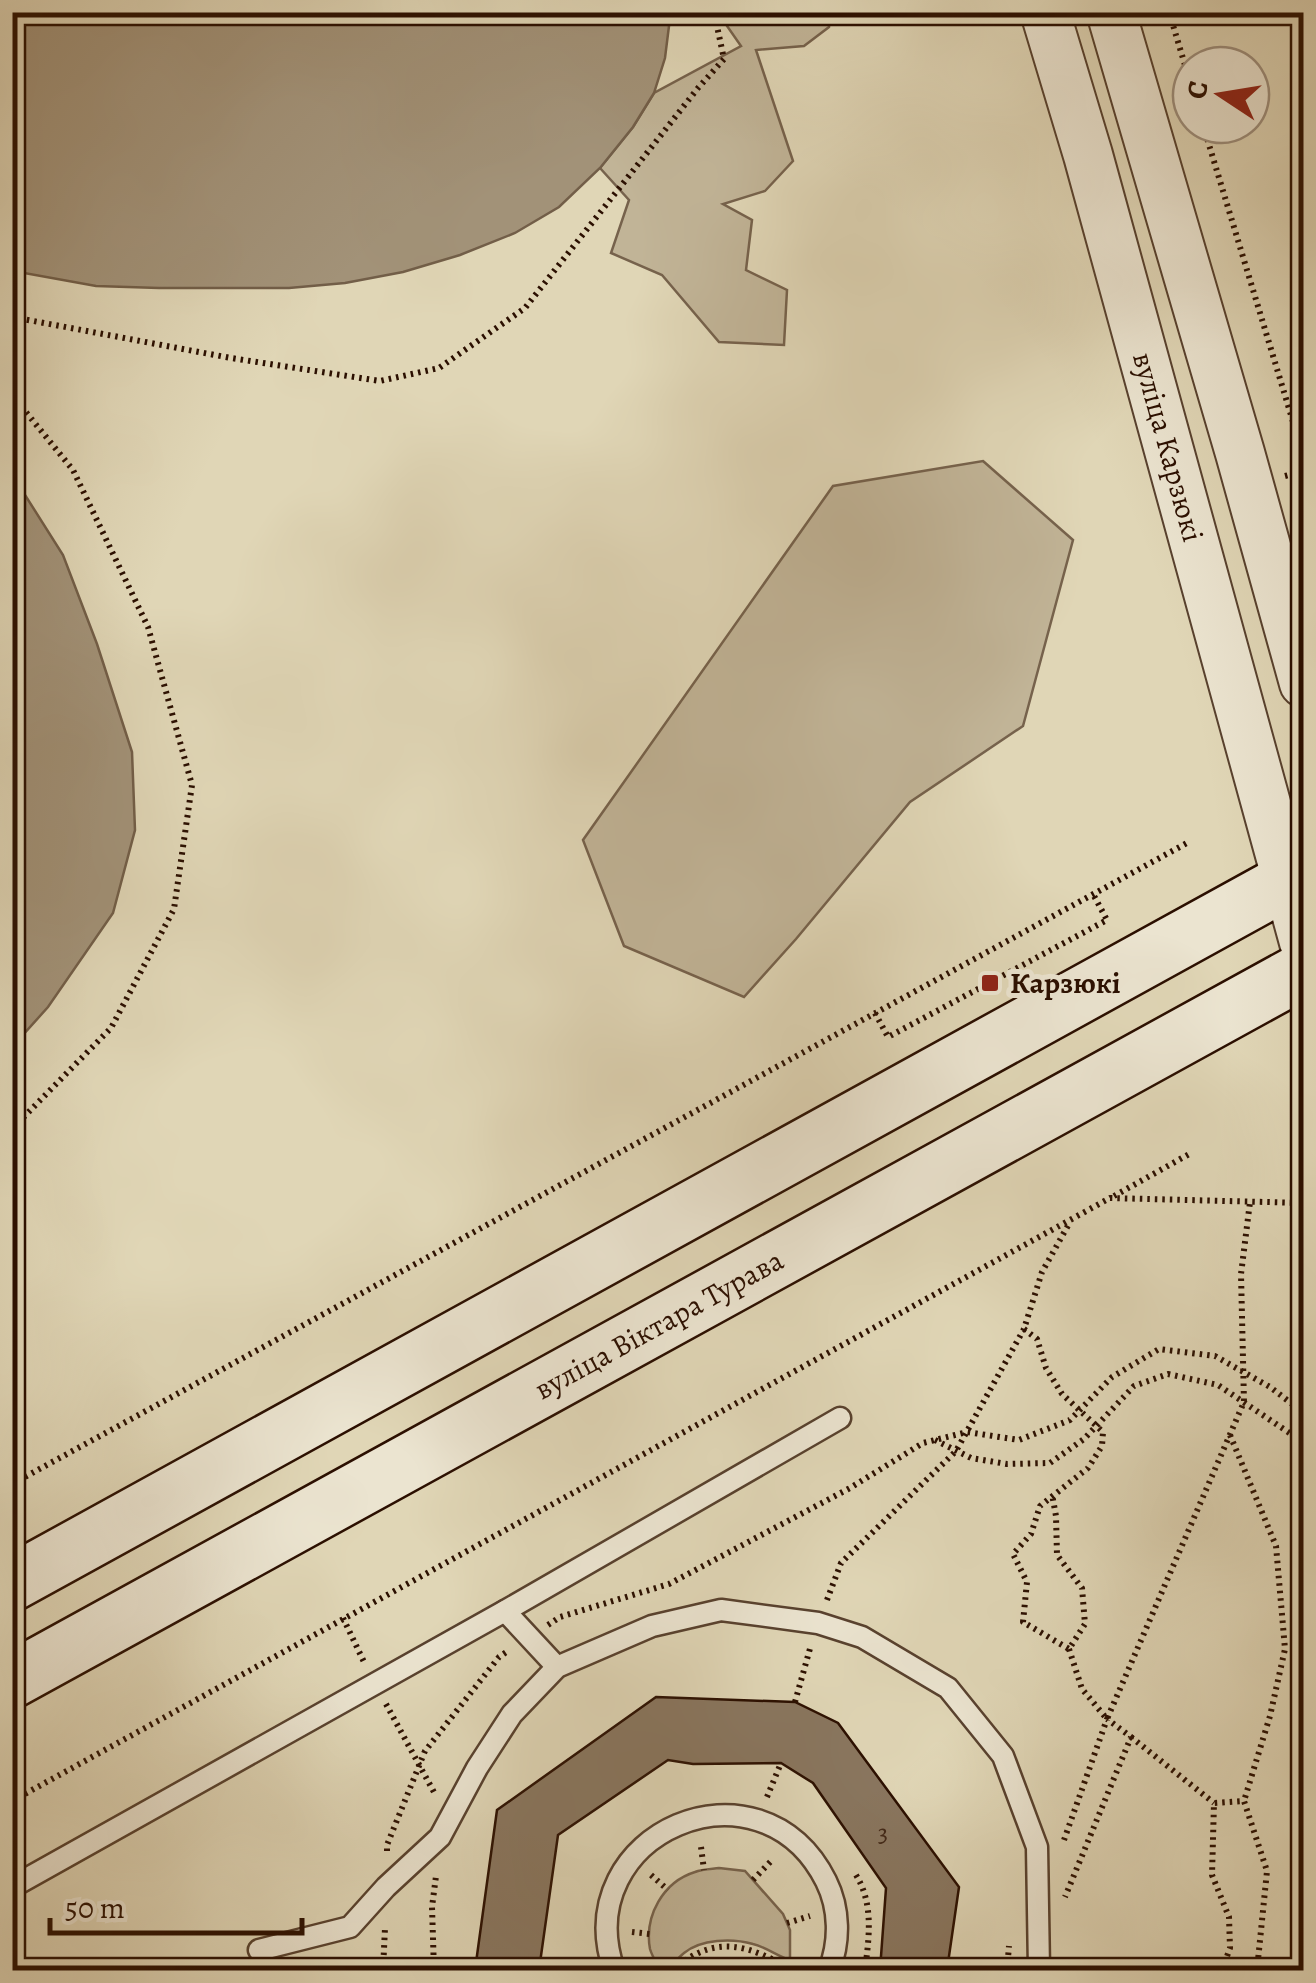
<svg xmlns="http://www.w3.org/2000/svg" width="1316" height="1983" font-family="Alegreya,serif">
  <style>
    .green { fill: #c1b497; stroke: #76624c; stroke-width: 2.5 }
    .water { fill: #a29278; stroke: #725e48; stroke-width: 2.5 }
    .building { fill: #89765f; stroke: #2b0f00; stroke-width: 2.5 }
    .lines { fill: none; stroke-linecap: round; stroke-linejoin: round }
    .service-casing { stroke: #58412e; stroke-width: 25 }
    .tertiary-casing { stroke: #58412e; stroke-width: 52 }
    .secondary-casing { stroke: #2b0f00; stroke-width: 60 }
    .path { stroke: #2b0f00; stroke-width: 6; stroke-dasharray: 2.5 5; stroke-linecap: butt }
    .service { stroke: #ebe4d0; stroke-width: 20 }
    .tertiary { stroke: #ebe4d0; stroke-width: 48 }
    .secondary { stroke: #ebe4d0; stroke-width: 55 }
    .poi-dot { fill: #8f2418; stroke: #ebe4d0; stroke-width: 4 }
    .labels { text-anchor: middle; stroke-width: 10; stroke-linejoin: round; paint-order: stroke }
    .number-label { font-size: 25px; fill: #422918 }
    .street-label { font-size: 30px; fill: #2b0f00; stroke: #ebe4d0 }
    .poi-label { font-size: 30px; font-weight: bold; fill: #2b0f00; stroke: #ebe4d0; text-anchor: start }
  </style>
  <rect width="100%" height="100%" fill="#e0d6b6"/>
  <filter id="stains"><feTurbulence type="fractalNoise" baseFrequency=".002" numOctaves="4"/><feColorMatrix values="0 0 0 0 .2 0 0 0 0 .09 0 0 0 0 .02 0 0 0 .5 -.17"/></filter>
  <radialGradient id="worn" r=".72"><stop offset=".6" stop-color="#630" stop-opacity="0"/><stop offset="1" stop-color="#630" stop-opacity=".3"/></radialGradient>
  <g class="green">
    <path d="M 718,13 L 830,13 L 829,27 L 804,46 L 756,50 L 793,161 L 765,191 L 723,204 L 752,220 L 746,270 L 787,290 L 784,345 L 719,342 L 662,275 L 611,253 L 629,200 L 600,168 L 633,127 L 654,93 L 741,46 Z"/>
    <path d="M 983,461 L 1073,540 L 1023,726 L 910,802 L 796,939 L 744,997 L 624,946 L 583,840 L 833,486 Z"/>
    <path d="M 719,1868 L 745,1871 L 783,1914 L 790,1930 L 790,1960 C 777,1956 766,1947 753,1944 C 732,1938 701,1939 684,1953 C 678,1958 672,1965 667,1970 L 660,1970 C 657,1964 652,1956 650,1949 C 644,1916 663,1882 695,1872 C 702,1869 711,1869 719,1868 Z"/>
  </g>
  <g class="water">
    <path d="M 13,12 L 669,12 L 670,18 L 665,58 L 654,93 L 633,127 L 600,168 L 559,207 L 515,233 L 460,255 L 403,272 L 345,283 L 289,288 L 159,288 L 96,286 L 13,271 Z"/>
    <path d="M 13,476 L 63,555 L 97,644 L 132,752 L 135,830 L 113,913 L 48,1007 L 13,1046 Z"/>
  </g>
  <path class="building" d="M 656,1697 L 795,1702 L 838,1723 L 959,1887 L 947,1970 L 880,1970 L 886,1888 L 813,1783 L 781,1763 L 693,1764 L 668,1760 L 558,1835 L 539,1970 L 475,1970 L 497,1810 Z"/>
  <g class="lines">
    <defs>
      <g id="service">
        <path d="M 505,1611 L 557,1667"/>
        <path d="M 12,1887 L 505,1611 L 840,1418"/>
        <path d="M 259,1950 L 350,1927 L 386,1887 L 440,1837 L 477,1768 L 512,1714 L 557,1667 L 652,1626 L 721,1610 L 818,1623 L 862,1637 L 948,1688 L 1003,1756 L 1037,1847 L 1039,1970"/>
        <path d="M 614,1970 C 567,1833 760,1750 826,1881 C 840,1909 840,1942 829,1970"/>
      </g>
      <g id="tertiary">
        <path id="s1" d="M 1045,12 L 1088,155 L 1304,942"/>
        <path d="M 1111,12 L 1240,453 L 1304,683"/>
      </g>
      <g id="secondary">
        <path d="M 12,1583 L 1304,872"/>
        <path id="s2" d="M 12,1680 L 1304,970"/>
      </g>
    </defs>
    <use href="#service" class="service-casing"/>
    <use href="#tertiary" class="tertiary-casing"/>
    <use href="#secondary" class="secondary-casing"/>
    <g class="path">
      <path d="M 1169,12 L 1191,85"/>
      <path d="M 1203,125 L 1304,458"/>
      <path d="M 12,317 L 231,358 L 380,381 L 439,368 L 525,308 L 698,88 L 724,59 L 714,12"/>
      <path d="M 12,395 L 73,470 L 148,627 L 192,785 L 174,909 L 111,1028 L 12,1129"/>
      <path d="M 1285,476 L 1304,471"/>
      <path d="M 875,1013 L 888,1037 L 1107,920 L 1093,894"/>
      <path d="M 1114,1196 L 1191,1153"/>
      <path d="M 1024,1329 L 1037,1339 L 1046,1368 L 1062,1394 L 1103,1432 L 1102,1446 L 1088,1468 L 1040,1506 L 1031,1534 L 1013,1554 L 1027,1582 L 1023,1622 L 1069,1649 L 1085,1624 L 1082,1588 L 1057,1555 L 1056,1516 L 1052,1494"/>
      <path d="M 1230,1435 L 1276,1546 L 1285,1649 L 1270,1716 L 1244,1801"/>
      <path d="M 935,1440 L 971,1458 L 1007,1464 L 1050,1463 L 1084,1439 L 1134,1386 L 1168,1374 L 1218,1385 L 1294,1436 L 1304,1448"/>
      <path d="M 12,1484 L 1187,843"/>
      <path d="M 827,1600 L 841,1563 L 956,1451 L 1024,1329 L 1042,1272 L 1070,1222"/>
      <path d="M 343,1618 L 364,1662"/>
      <path d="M 548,1625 L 560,1617 L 669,1584 L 850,1488 L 923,1443 L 967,1432 L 1019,1440 L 1070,1420 L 1112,1377 L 1159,1349 L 1215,1356 L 1270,1387 L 1304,1413"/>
      <path d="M 1069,1649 L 1082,1689 L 1107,1719 L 1244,1402 L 1241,1274 L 1250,1202"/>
      <path d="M 795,1702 L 811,1645"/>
      <path d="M 386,1704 L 435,1794"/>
      <path d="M 1131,1737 L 1214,1803"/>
      <path d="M 767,1797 L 781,1763"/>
      <path d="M 12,1801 L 1110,1198 L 1304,1203"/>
      <path d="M 1064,1840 L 1107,1719 L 1131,1737 L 1065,1897"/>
      <path d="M 701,1847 L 704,1870"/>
      <path d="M 387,1851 L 387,1845 L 425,1751 L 499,1657 L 508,1651"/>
      <path d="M 651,1875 L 668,1890"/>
      <path d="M 856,1875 C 874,1904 869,1938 865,1970"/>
      <path d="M 753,1880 L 773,1859"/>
      <path d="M 787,1923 L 810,1916"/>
      <path d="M 632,1932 L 650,1934"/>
      <path d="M 383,1970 L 385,1928"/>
      <path d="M 434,1970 L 432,1907 L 436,1876"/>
      <path d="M 673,1970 C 715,1933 749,1945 792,1970"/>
      <path d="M 1007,1970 L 1009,1946"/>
      <path d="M 1092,1970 L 1095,1970"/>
      <path d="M 1222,1970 L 1230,1948 L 1229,1917 L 1212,1875 L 1214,1803 L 1244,1801 L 1267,1871 L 1257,1970"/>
    </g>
    <use href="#service" class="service"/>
    <use href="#tertiary" class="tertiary"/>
    <use href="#secondary" class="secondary"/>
  </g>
  <rect class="poi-dot" x="980" y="973" width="20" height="20" rx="5"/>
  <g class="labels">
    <g class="number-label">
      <text x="883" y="1841">3</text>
    </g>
    <g class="street-label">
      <text dy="10" stroke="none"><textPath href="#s1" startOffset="452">вуліца Карзюкі</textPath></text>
      <text dy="10" stroke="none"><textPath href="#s2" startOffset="738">вуліца Віктара Турава</textPath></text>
    </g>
    <g class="poi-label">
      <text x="1010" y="993">Карзюкі</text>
    </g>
  </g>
  <rect width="1316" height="1983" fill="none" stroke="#e0d6b6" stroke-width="50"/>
  <rect x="15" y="15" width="1286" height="1953" fill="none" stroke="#2b0f00" stroke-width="5"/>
  <rect x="25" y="25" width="1266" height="1933" fill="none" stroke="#2b0f00" stroke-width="2.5"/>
  <g transform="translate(1221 95) rotate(282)"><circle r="48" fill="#ebe4d0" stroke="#9e8f7d" stroke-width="2.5"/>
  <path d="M0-8L18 38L0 25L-18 38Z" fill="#8f2418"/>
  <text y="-15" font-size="28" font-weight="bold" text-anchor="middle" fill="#2b0f00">С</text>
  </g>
  <path d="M50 1918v15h252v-15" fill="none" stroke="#2b0f00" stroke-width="5"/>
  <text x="65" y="1918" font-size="30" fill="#2b0f00" stroke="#ebe4d0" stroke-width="8" paint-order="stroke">50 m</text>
  <rect width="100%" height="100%" filter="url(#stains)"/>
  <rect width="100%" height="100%" fill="url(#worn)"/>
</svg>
